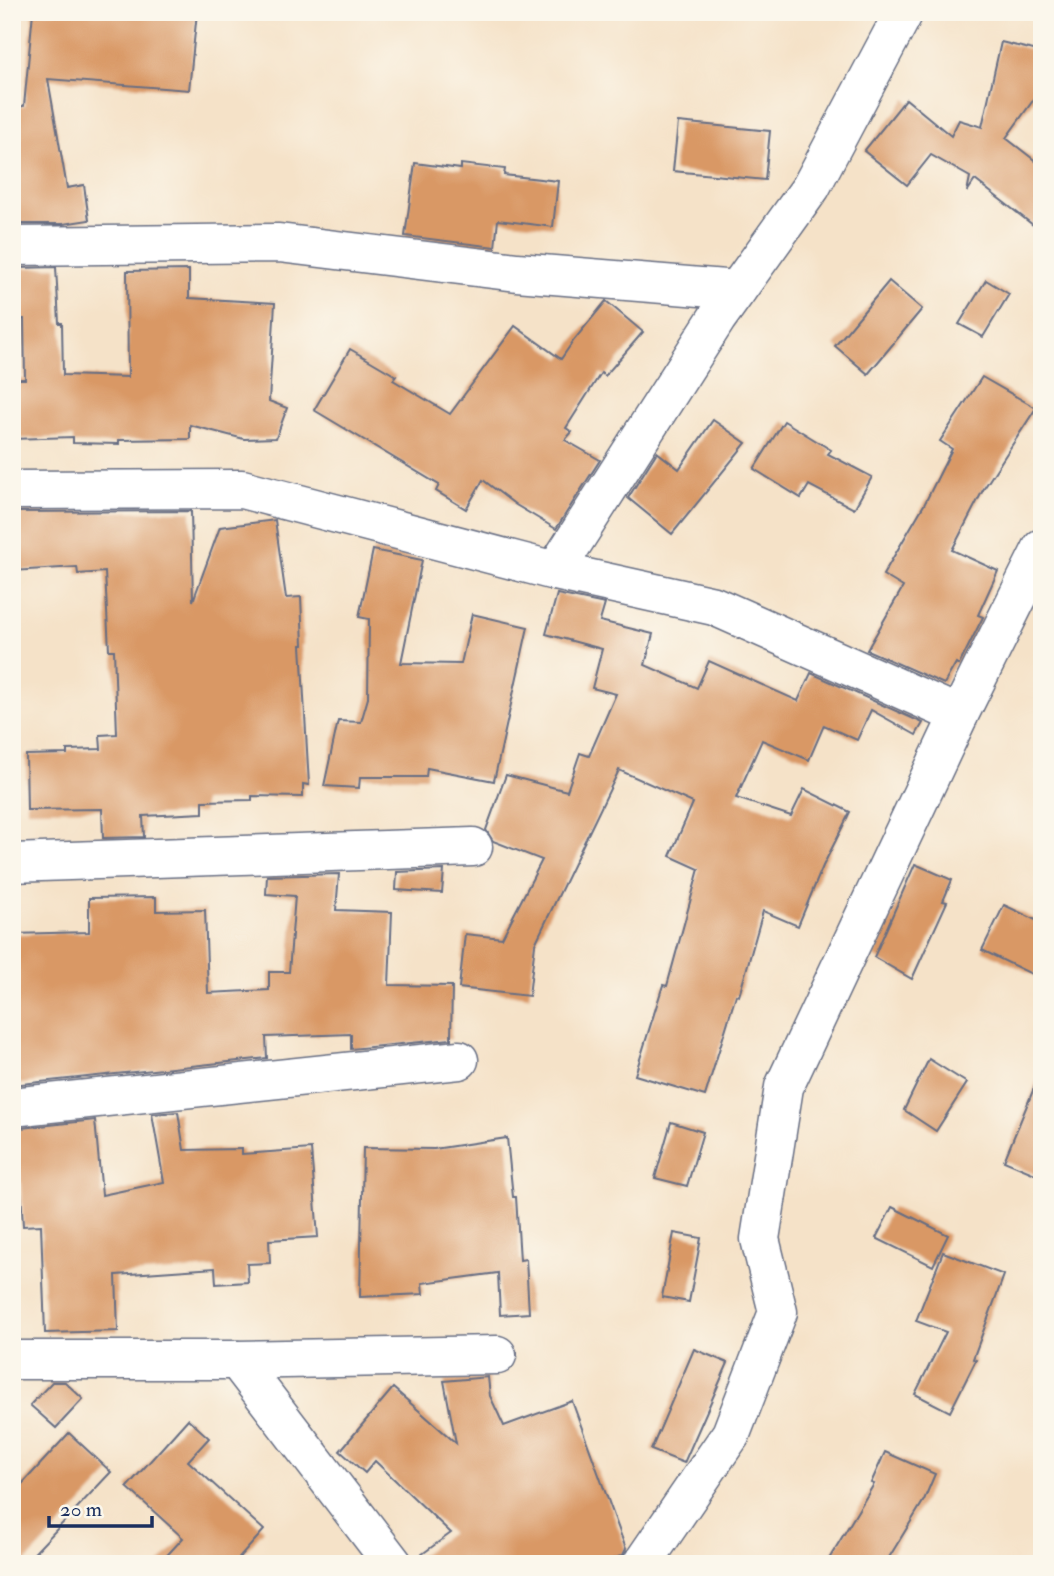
<svg xmlns="http://www.w3.org/2000/svg" width="1054" height="1576" font-family="'IM FELL Double Pica',serif">
  <style>
    .building { fill: #d99865 }
    .lines { fill: none; stroke-linecap: round; stroke-linejoin: round }
    .street-casing { stroke: #676e83; stroke-width: 41 }
    .street { stroke: #fff; stroke-width: 38 }
  </style>
  <rect width="100%" height="100%" fill="#fbf7ec"/>
  <filter id="ink" filterUnits="userSpaceOnUse"><feTurbulence type="fractalNoise" baseFrequency=".0143" numOctaves="2"/><feDisplacementMap in="SourceGraphic" scale="14" xChannelSelector="R" yChannelSelector="G"/><feConvolveMatrix kernelMatrix="1 2 1 2 8 2 1 2 1" color-interpolation-filters="sRGB"/></filter>
  <filter id="wash" filterUnits="userSpaceOnUse"><feTurbulence type="fractalNoise" baseFrequency=".00686" numOctaves="4" result="noise"/><feDisplacementMap in="SourceGraphic" scale="28" xChannelSelector="R" yChannelSelector="G"/><feGaussianBlur stdDeviation="1.57" result="paint"/><feColorMatrix in="noise" values="0 0 0 0 0 0 0 0 0 0 0 0 0 0 0 0 0 1.4 0 .05"/><feComposite in="paint" operator="in"/></filter>
  <g filter="url(#wash)">
    <rect width="100%" height="100%" fill="#f5e2c8"/>
    <g id="blocks">
      <g class="building">
        <path d="M 33,12 L 197,12 L 189,90 L 48,79 L 67,188 L 84,185 L 89,220 L 63,224 L 12,224 L 12,108 L 24,106 Z"/>
        <path d="M 1001,42 L 1042,52 L 1042,88 L 1006,138 L 1042,166 L 1042,232 L 975,180 L 967,192 L 970,177 L 931,155 L 907,185 L 864,151 L 906,99 L 951,136 L 959,120 L 982,127 Z"/>
        <path d="M 678,122 L 770,131 L 765,180 L 673,171 Z"/>
        <path d="M 415,163 L 461,169 L 461,164 L 505,169 L 504,175 L 558,181 L 553,227 L 498,220 L 495,247 L 405,236 Z"/>
        <path d="M 56,267 L 59,323 L 62,323 L 63,375 L 128,377 L 127,271 L 189,270 L 189,298 L 275,303 L 269,401 L 287,408 L 276,438 L 244,439 L 190,425 L 190,439 L 119,440 L 119,444 L 73,443 L 73,437 L 12,439 L 12,379 L 25,379 L 24,319 L 21,319 L 18,268 Z"/>
        <path d="M 986,280 L 1009,294 L 983,337 L 959,324 Z"/>
        <path d="M 889,281 L 922,309 L 868,374 L 835,346 Z"/>
        <path d="M 606,301 L 643,332 L 605,376 L 601,373 L 566,428 L 572,432 L 565,440 L 600,460 L 556,529 L 516,505 L 483,480 L 466,509 L 436,491 L 439,485 L 314,410 L 350,349 L 396,376 L 393,380 L 450,414 L 515,326 L 561,359 L 574,340 Z"/>
        <path d="M 982,377 L 1036,408 L 983,490 L 952,550 L 998,571 L 978,615 L 983,617 L 959,665 L 956,663 L 944,684 L 867,650 L 903,587 L 883,575 L 925,503 L 952,449 L 940,441 Z"/>
        <path d="M 713,420 L 746,443 L 672,534 L 628,498 L 657,452 L 679,469 Z"/>
        <path d="M 784,421 L 831,450 L 828,454 L 872,477 L 854,509 L 809,485 L 801,498 L 754,469 Z"/>
        <path d="M 191,511 L 193,601 L 220,527 L 275,520 L 286,598 L 301,597 L 303,645 L 301,645 L 309,785 L 303,784 L 303,797 L 252,796 L 252,800 L 203,801 L 203,813 L 143,816 L 144,837 L 103,838 L 102,809 L 27,810 L 26,755 L 67,754 L 67,750 L 101,749 L 100,735 L 117,734 L 114,650 L 109,650 L 105,572 L 78,574 L 77,567 L 12,571 L 12,512 Z"/>
        <path d="M 373,550 L 422,560 L 401,663 L 461,664 L 472,614 L 528,627 L 494,781 L 427,768 L 426,777 L 360,777 L 359,788 L 324,786 L 338,721 L 361,722 L 368,698 L 369,619 L 359,617 Z"/>
        <path d="M 557,594 L 605,604 L 600,621 L 653,634 L 645,665 L 697,688 L 709,661 L 798,701 L 811,673 L 923,723 L 916,735 L 871,710 L 857,740 L 824,725 L 809,760 L 762,740 L 736,798 L 791,816 L 804,789 L 850,812 L 823,866 L 798,926 L 763,911 L 739,996 L 736,995 L 705,1096 L 635,1075 L 663,985 L 667,986 L 699,869 L 670,856 L 693,803 L 619,770 L 535,944 L 529,996 L 459,988 L 465,934 L 502,938 L 542,860 L 493,841 L 486,830 L 506,775 L 567,791 L 580,753 L 589,756 L 616,694 L 592,688 L 602,649 L 546,634 Z"/>
        <path d="M 915,864 L 952,880 L 943,901 L 947,902 L 912,979 L 874,957 Z"/>
        <path d="M 444,870 L 442,893 L 396,890 L 397,872 Z"/>
        <path d="M 339,874 L 336,910 L 392,912 L 389,985 L 452,986 L 451,1039 L 351,1049 L 351,1034 L 266,1037 L 267,1058 L 12,1085 L 12,934 L 89,932 L 89,898 L 156,897 L 156,911 L 205,910 L 208,993 L 269,990 L 269,972 L 289,972 L 295,896 L 266,894 L 267,876 Z"/>
        <path d="M 1004,905 L 1042,923 L 1042,979 L 982,950 Z"/>
        <path d="M 929,1059 L 967,1083 L 936,1131 L 904,1110 Z"/>
        <path d="M 1041,1071 L 1042,1071 L 1042,1177 L 1004,1161 Z"/>
        <path d="M 178,1112 L 184,1150 L 242,1149 L 242,1154 L 311,1149 L 318,1237 L 269,1240 L 270,1263 L 247,1264 L 248,1282 L 216,1284 L 215,1268 L 116,1275 L 118,1331 L 45,1333 L 41,1225 L 23,1226 L 20,1174 L 14,1175 L 12,1129 L 95,1120 L 102,1195 L 164,1182 L 152,1114 Z"/>
        <path d="M 671,1122 L 703,1132 L 687,1186 L 655,1178 Z"/>
        <path d="M 507,1138 L 513,1197 L 516,1197 L 520,1260 L 526,1259 L 529,1313 L 500,1315 L 498,1273 L 422,1283 L 423,1294 L 360,1297 L 363,1148 L 434,1149 Z"/>
        <path d="M 892,1207 L 948,1235 L 933,1266 L 876,1238 Z"/>
        <path d="M 674,1233 L 701,1238 L 689,1302 L 662,1297 Z"/>
        <path d="M 943,1252 L 1004,1275 L 973,1359 L 976,1360 L 950,1412 L 915,1394 L 946,1332 L 916,1321 Z"/>
        <path d="M 694,1349 L 728,1363 L 684,1463 L 651,1450 Z"/>
        <path d="M 488,1377 L 490,1396 L 504,1426 L 572,1401 L 626,1549 L 623,1555 L 602,1564 L 414,1564 L 414,1560 L 451,1533 L 375,1461 L 365,1473 L 340,1451 L 393,1388 L 456,1443 L 444,1381 Z"/>
        <path d="M 52,1382 L 65,1382 L 83,1399 L 56,1428 L 30,1405 Z"/>
        <path d="M 188,1419 L 209,1438 L 188,1461 L 264,1530 L 234,1564 L 159,1564 L 183,1538 L 127,1487 Z"/>
        <path d="M 69,1433 L 111,1472 L 24,1564 L 12,1564 L 12,1495 Z"/>
        <path d="M 885,1452 L 935,1474 L 924,1500 L 885,1564 L 826,1564 L 874,1484 L 871,1483 Z"/>
      </g>
    </g>
  </g>
  <g filter="url(#ink)">
    <use href="#blocks" fill-opacity="0" stroke="#676e83" stroke-width="2"/>
    <g class="lines">
      <defs>
        <g id="street">
          <path d="M 12,246 L 279,243 L 517,272 L 737,290"/>
          <path d="M 12,490 L 242,489 L 555,571 L 714,606 L 959,715"/>
          <path d="M 555,571 L 717,318 L 811,187 L 904,12"/>
          <path d="M 12,863 L 473,847"/>
          <path d="M 12,1107 L 459,1060"/>
          <path d="M 12,1360 L 237,1360 L 497,1355"/>
          <path d="M 237,1360 L 393,1564"/>
          <path d="M 642,1564 L 731,1434 L 778,1312 L 760,1239 L 784,1087 L 959,715 L 1042,548"/>
        </g>
      </defs>
      <use href="#street" class="street-casing"/>
      <use href="#street" class="street"/>
    </g>
  </g>
  <rect width="1054" height="1576" fill="none" stroke="#fbf7ec" stroke-width="42"/>
  <path d="M49 1516v10h103v-10" fill="none" stroke="#1b2f5e" stroke-width="3.5"/>
  <text x="60" y="1516" font-size="21" fill="#1b2f5e" stroke="#fbf7ec" stroke-width="5" paint-order="stroke">20 m</text>
</svg>
